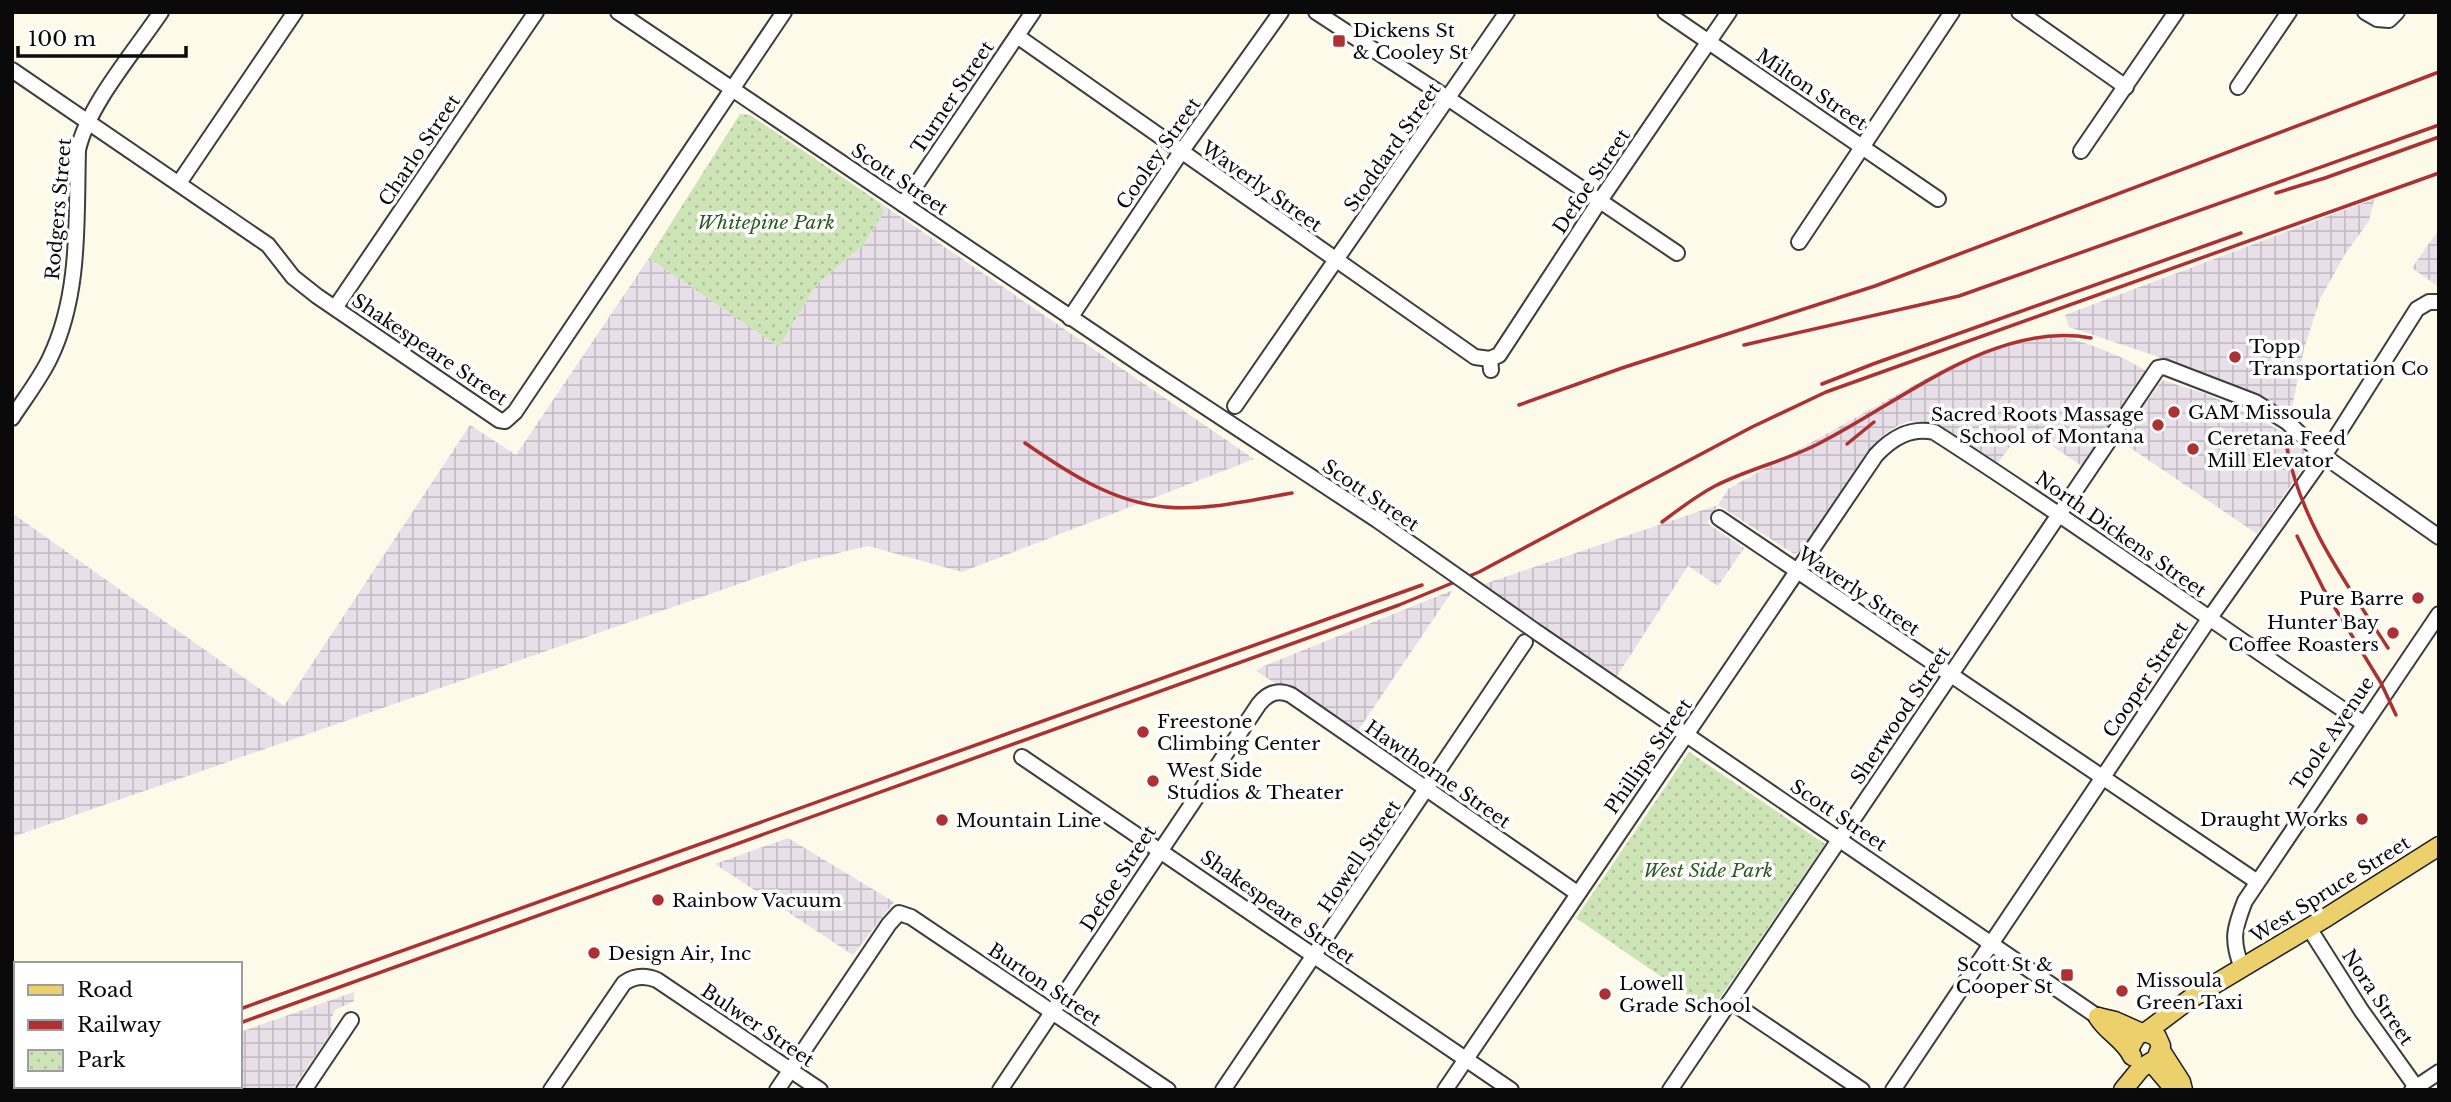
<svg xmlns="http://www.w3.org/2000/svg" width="2451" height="1102" font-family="'Libre Baskerville',serif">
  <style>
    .industrial { fill: url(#industrial-grid) }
    .park { fill: url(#park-dots) }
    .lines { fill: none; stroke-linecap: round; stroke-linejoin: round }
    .minor-casing { stroke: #3d3d3d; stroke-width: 18 }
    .major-casing { stroke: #1b1b1b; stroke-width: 21 }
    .minor { stroke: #fff; stroke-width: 14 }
    .major { stroke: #ecd06b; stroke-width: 18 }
    .rail { stroke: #ad3032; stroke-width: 3.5 }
    .minor-bridge-casing { stroke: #3d3d3d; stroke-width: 18; stroke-linecap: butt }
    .minor-bridge { stroke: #fff; stroke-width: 14 }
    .poi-dot { fill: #ad3032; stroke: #fff; stroke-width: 2.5 }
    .labels { text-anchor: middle; stroke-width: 7; stroke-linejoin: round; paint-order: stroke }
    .poi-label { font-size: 19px; fill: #0a0a0a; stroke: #fff; text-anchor: start }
    .street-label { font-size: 19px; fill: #0a0a0a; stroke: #fff }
    .park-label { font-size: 19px; font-style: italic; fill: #2c5b22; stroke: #fff }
  </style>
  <defs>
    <pattern id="industrial-grid" width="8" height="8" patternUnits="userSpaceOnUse" patternTransform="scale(1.75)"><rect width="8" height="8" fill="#e8dfe9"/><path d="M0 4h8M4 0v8" fill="none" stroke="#c6bec6"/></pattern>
    <pattern id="park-dots" width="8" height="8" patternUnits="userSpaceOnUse" patternTransform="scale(1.75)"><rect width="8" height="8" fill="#cde4b7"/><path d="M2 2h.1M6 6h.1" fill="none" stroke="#afc29c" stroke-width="1.8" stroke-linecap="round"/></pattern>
  </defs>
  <rect width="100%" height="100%" fill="#fdfae9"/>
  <g class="industrial">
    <path d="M 2374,199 L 2369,221 L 2345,254 L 2320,299 L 2304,349 L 2290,417 L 2259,396 L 2168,360 L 2069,327 L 2065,315 Z"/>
    <path d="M 879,202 L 1254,459 L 962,572 L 868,546 L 805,561 L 12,837 L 12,513 L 284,706 L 470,425 L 516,455 L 649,258 L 779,347 L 816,285 L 863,245 L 884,212 Z"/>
    <path d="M 2439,229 L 2439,287 L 2412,268 Z"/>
    <path d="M 2038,337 L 2068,338 L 2091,345 L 2125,359 L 2147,371 L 2082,466 L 2024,427 L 1998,463 L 1936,426 L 1910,421 L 1899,425 L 1886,433 L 1870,449 L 1801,551 L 1794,554 L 1718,505 L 1707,523 L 1744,548 L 1718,586 L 1688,566 L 1615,679 L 1484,584 L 1718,505 L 1728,489 L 1948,366 L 2000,347 Z"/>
    <path d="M 2162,380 L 2207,394 L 2253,416 L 2283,432 L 2306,449 L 2308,453 L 2308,460 L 2257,534 L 2119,440 Z"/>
    <path d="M 1453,590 L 1355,735 L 1256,671 L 1264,666 Z"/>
    <path d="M 788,838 L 894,902 L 853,955 L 715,864 Z"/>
    <path d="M 354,992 L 354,1001 L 335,1010 L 331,1019 L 332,1031 L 292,1090 L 77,1090 L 87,1086 L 240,1086 L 240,1032 Z"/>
  </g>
  <g class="park">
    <path d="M 740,114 L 750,115 L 879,202 L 884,212 L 863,245 L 816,285 L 779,347 L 649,258 Z"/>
    <path d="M 1689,752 L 1825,844 L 1711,1011 L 1576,918 Z"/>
  </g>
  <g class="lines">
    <defs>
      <g id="minor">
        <path d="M 618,12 L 1146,368"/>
        <path d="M 1316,12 L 1449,99 L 1677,253"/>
        <path d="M 1665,12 L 1938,199"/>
        <path d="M 2019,12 L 2126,87"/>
        <path d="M 2365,12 L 2377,19 L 2389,20 L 2397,12"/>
        <path d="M 1017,36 L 1475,357 L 1490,359"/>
        <path d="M 12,70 L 268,245 L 293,277 L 317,296 L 499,420 L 505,421 L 515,412 L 784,12"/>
        <path d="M 2238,87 L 2289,12"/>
        <path d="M 2081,151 L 2176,12"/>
        <path d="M 179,183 L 295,12"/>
        <path d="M 903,204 L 1033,12"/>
        <path d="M 1799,242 L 1952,12"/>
        <path d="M 335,308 L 536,12"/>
        <path d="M 1070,318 L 1181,152 L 1281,12"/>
        <path d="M 1491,370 L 1490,359 L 1499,355 L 1599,202 L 1729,12"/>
        <path d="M 1235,406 L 1507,12"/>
        <path d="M 12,418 C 25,398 40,379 50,358 C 81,294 76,219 78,150 C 88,105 135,51 161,12"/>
        <path d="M 1719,518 L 2256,881"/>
        <path d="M 1538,633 L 2098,1017"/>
        <path d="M 1022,757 L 1511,1090"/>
        <path d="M 2309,928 L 2361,1010 L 2416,1087"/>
        <path d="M 2242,968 C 2231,940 2234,929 2245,901 L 2439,614"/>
        <path d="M 1730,1001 L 1862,1090"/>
        <path d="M 304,1090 L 351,1020"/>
        <path d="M 551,1090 L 624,983 C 634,976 645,975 657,980 L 820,1090"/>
        <path d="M 777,1090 L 889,924 L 899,913 L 911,917 L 1168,1090"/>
        <path d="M 1000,1090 L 1259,704 C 1268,693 1278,689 1291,695 L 1577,893"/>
        <path d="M 1223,1090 L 1525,642"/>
        <path d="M 1445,1090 L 1876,455 C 1892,438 1910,427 1934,432 C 2080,525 2219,627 2363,723"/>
        <path d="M 1670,1090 L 2158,368 L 2164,367 L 2255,402 L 2287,422 L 2324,456 L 2439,537"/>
        <path d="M 1893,1090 L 2209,619 L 2324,456 L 2417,309 L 2429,302 L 2439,302"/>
        <path d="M 2412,1090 L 2439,1072"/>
      </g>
      <g id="major">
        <path d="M 2098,1017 C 2107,1032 2125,1040 2132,1056"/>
        <path d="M 2098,1017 L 2115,1021 L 2142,1033"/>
        <path d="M 2146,1032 L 2190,999 L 2327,917 L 2439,846"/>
        <path d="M 2161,1051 L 2181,1082 L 2183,1090"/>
        <path d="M 2152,1063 L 2175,1090"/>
        <path d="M 2123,1090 L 2141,1068 L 2156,1059 L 2161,1046 L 2157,1037 L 2146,1032 L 2137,1035 L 2129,1049"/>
      </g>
    </defs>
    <use href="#minor" class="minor-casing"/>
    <use href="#major" class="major-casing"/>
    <use href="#minor" class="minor"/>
    <use href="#major" class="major"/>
    <g class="rail">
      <path d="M 2276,193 L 2325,178 L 2439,137"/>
      <path d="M 1744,345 L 1959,296 L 2439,125"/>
      <path d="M 1822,384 L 1873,364 L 2241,233"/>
      <path d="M 1519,405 L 1622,368 L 1875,286 L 2439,72"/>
      <path d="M 1025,443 C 1067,472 1112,502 1165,507 C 1206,511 1251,500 1292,493"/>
      <path d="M 1847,444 L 1874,422"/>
      <path d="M 2287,448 C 2301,523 2347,584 2388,648"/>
      <path d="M 1662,522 C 1679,509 1696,496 1715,486 C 1748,469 1785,461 1818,444 C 1900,403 1995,320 2091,338"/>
      <path d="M 2297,536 L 2324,590 L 2381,683 L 2396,715"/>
      <path d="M 240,1009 L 1422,585"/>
      <path d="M 240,1023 L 1399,605 L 1479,572 L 1752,427 L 1826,392 L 2439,173"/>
      <path d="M 16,1090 L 26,1086"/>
      <path d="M 52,1090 L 61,1086"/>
    </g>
    <defs>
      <path id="minor-bridge" d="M 1146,368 L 1377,520 L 1538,633"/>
    </defs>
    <use href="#minor-bridge" class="minor-bridge-casing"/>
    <use href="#minor-bridge" class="minor-bridge"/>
  </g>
  <g class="poi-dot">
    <rect x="1332" y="34" width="14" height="14" rx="3.5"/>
    <circle cx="2235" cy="357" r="7"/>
    <circle cx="2174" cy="412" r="7"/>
    <circle cx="2158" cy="425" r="7"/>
    <circle cx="2193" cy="449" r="7"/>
    <circle cx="2418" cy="598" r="7"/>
    <circle cx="2393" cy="633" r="7"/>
    <circle cx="1143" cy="732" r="7"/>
    <circle cx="1153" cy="781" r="7"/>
    <circle cx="2362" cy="819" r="7"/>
    <circle cx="942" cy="820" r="7"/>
    <circle cx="658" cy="900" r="7"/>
    <circle cx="594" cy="953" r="7"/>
    <rect x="2060" y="968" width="14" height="14" rx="3.5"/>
    <circle cx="2122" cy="991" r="7"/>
    <circle cx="1605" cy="994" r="7"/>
  </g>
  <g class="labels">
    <g class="poi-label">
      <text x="1353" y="37">Dickens St<tspan x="1353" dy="22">&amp; Cooley St</tspan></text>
      <text x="2249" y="353">Topp<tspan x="2249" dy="22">Transportation Co</tspan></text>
      <text x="2188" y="419">GAM Missoula</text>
      <text x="2144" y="421" text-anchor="end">Sacred Roots Massage<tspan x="2144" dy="22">School of Montana</tspan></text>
      <text x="2207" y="445">Ceretana Feed<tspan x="2207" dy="22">Mill Elevator</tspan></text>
      <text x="2404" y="605" text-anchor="end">Pure Barre</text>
      <text x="2379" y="629" text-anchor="end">Hunter Bay<tspan x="2379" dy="22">Coffee Roasters</tspan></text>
      <text x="1157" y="728">Freestone<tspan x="1157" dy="22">Climbing Center</tspan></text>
      <text x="1167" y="777">West Side<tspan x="1167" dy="22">Studios &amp; Theater</tspan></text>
      <text x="2348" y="826" text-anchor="end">Draught Works</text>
      <text x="956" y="827">Mountain Line</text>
      <text x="672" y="907">Rainbow Vacuum</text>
      <text x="608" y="960">Design Air, Inc</text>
      <text x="2053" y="971" text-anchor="end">Scott St &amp;<tspan x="2053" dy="22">Cooper St</tspan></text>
      <text x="2136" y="987">Missoula<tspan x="2136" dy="22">Green Taxi</tspan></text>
      <text x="1619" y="990">Lowell<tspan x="1619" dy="22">Grade School</tspan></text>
    </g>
    <g class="street-label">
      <text transform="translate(1812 89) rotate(34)" y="7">Milton Street</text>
      <text transform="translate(952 97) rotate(-56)" y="7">Turner Street</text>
      <text transform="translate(1392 147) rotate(-55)" y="7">Stoddard Street</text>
      <text transform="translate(419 150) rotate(-56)" y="7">Charlo Street</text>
      <text transform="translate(1158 153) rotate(-55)" y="7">Cooley Street</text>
      <text transform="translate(900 179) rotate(34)" y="7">Scott Street</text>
      <text transform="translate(1591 181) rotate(-56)" y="7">Defoe Street</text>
      <text transform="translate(1262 186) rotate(35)" y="7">Waverly Street</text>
      <text transform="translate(58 209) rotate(-85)" y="7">Rodgers Street</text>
      <text transform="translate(430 349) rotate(34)" y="7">Shakespeare Street</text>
      <text transform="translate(1371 495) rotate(34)" y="7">Scott Street</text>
      <text transform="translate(2121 534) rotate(35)" y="7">North Dickens Street</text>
      <text transform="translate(1859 591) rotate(34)" y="7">Waverly Street</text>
      <text transform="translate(2145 679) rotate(-56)" y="7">Cooper Street</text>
      <text transform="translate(1900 715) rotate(-56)" y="7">Sherwood Street</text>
      <text transform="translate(2332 733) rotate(-56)" y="7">Toole Avenue</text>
      <text transform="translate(1648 756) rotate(-55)" y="7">Phillips Street</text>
      <text transform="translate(1438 774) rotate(35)" y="7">Hawthorne Street</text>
      <text transform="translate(1839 815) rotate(34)" y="7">Scott Street</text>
      <text transform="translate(1359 856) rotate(-56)" y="7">Howell Street</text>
      <text transform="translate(1118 878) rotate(-57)" y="7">Defoe Street</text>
      <text transform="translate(2330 889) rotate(-32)" y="7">West Spruce Street</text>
      <text transform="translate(1278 907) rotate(35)" y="7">Shakespeare Street</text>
      <text transform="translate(1045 984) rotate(34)" y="7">Burton Street</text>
      <text transform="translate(2378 997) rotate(56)" y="7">Nora Street</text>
      <text transform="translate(758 1025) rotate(34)" y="7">Bulwer Street</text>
    </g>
    <g class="park-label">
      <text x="766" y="229">Whitepine Park</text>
      <text x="1708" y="877">West Side Park</text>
    </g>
  </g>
  <rect width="2451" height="1102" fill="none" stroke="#0a0a0a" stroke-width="28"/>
  <rect x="14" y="962" width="228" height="126" fill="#ffffff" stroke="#9d9d9d" stroke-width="2"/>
  <rect x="28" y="985" width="35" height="10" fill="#ecd06b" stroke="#9d9d9d" stroke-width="2"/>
  <text x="77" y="997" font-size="21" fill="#0a0a0a">Road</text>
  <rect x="28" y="1020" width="35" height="10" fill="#ad3032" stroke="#9d9d9d" stroke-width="2"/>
  <text x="77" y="1032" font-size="21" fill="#0a0a0a">Railway</text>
  <rect x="28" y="1050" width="35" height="21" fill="url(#park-dots)" stroke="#9d9d9d" stroke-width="2"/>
  <text x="77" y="1067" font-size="21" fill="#0a0a0a">Park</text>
  <path d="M18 46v10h168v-10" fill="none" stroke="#0a0a0a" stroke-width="3.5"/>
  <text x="28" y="46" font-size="21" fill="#0a0a0a" stroke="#ffffff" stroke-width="5" paint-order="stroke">100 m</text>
</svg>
